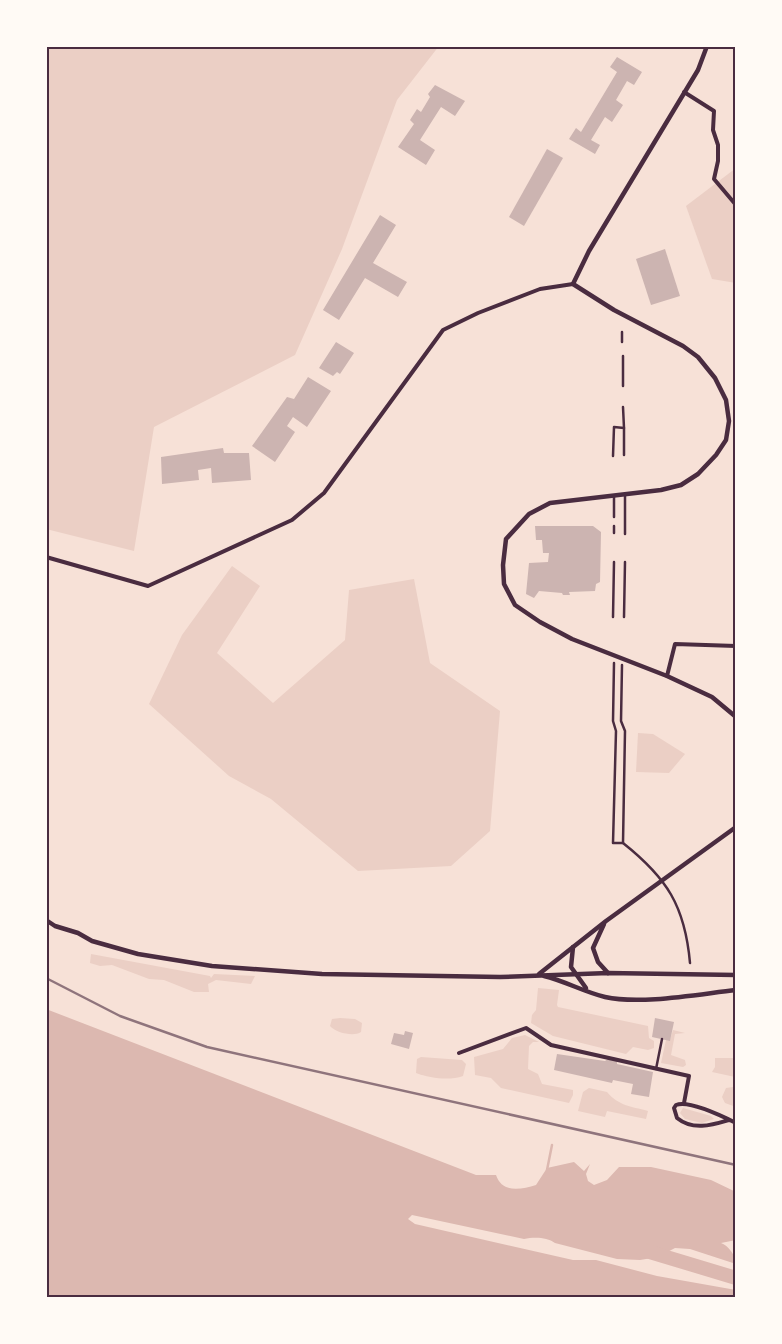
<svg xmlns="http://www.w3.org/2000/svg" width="782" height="1344" font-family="'DM Sans',sans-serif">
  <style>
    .green { fill: #ebcfc5 }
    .water { fill: #dcb8b0 }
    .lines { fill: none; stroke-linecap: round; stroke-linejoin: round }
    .stream { stroke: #dcb8b0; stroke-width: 2.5 }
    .river { stroke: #dcb8b0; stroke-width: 14 }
    .building { fill: #ccb4b1 }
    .pedestrian { stroke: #4a2c40; stroke-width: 2.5 }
    .minor { stroke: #4a2c40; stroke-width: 4 }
    .tertiary { stroke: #4a2c40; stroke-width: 4.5 }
    .rail { stroke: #8f747c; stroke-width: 2.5 }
    .neatline { fill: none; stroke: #4a2c40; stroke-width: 2 }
  </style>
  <rect width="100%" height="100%" fill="#f7e1d7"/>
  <g class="green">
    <path d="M 46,46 L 439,46 L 397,100 L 342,249 L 295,355 L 154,427 L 134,551 L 46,529 Z"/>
    <path d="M 736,168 L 736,283 L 712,279 L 686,206 Z"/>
    <path d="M 232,566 L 260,586 L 217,653 L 273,703 L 345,640 L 349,590 L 414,579 L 430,663 L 500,711 L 490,831 L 451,866 L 358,871 L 271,799 L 229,776 L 149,704 L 182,635 Z"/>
    <path d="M 638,733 L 653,734 L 685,754 L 669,773 L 636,772 Z"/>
    <path d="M 91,954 L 210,976 L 211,978 L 214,974 L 255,976 L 251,984 L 216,980 L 208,984 L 209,992 L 194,992 L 164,980 L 149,979 L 112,965 L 100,966 L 90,963 Z"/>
    <path d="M 538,988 L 559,990 L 557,1005 L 558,1007 L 648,1026 L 649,1038 L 654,1041 L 654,1048 L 648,1050 L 633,1047 L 626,1054 L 553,1036 L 531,1023 L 532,1015 L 536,1010 Z"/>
    <path d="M 340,1018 L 355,1019 L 362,1023 L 361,1032 C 354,1037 336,1033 330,1026 L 332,1019 Z"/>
    <path d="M 673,1030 L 685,1033 L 675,1034 L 671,1055 L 685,1060 L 686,1065 L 683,1067 L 661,1063 L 666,1040 L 670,1040 Z"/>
    <path d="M 525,1035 L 539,1042 L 533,1042 L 529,1046 L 528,1069 L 538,1074 L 542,1084 L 573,1090 L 573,1095 L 569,1103 L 501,1088 L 491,1078 L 475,1075 L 474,1057 L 503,1049 L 512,1038 Z"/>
    <path d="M 421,1057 L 462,1060 L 466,1064 L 463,1076 C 449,1081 430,1078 416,1073 L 417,1059 Z"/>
    <path d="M 715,1058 L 736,1058 L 736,1107 L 725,1103 L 722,1097 L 726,1088 L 733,1087 L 735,1077 L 712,1072 L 715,1067 Z"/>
    <path d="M 589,1088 L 607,1092 C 619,1106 630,1106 648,1111 L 646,1119 L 607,1111 L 605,1117 L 578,1111 L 583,1092 Z"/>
    <path d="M 683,1108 L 711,1116 L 714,1119 L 702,1123 L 685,1119 L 680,1113 Z"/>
  </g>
  <path class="water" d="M 46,1009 L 476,1175 L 496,1175 C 502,1193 520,1190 536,1185 L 547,1168 L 574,1162 L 584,1171 L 590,1164 L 586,1174 L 588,1181 L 594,1185 L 607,1180 L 619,1167 L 651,1167 L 711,1180 L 736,1192 L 736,1240 L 721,1243 C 728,1245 736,1256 736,1264 L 690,1249 L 675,1248 L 658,1257 L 640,1260 L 617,1259 L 555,1243 C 547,1237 534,1237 524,1239 L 412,1215 L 408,1219 L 415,1224 L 573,1260 L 596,1260 L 657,1276 L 736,1290 L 736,1298 L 46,1298 Z"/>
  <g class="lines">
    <path class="stream" d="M 547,1170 L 552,1145"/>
    <path class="river" d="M 643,1250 L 736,1278"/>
  </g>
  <g class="building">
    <path d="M 617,57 L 642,72 L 634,85 L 627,81 L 616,100 L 623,105 L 612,122 L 605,117 L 591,140 L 600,145 L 595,154 L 569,139 L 576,128 L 581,132 L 617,72 L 610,67 Z"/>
    <path d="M 435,85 L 465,101 L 455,116 L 441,107 L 420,140 L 435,150 L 426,165 L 398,147 L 414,124 L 410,120 L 417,109 L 421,112 L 430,97 L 428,94 Z"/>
    <path d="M 547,149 L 563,158 L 524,226 L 509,217 Z"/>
    <path d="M 380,215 L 396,225 L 373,263 L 407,282 L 398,297 L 365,278 L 339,320 L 323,310 Z"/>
    <path d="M 665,249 L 680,296 L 651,305 L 636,259 Z"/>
    <path d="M 336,342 L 354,353 L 340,374 L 337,372 L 333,376 L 319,368 Z"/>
    <path d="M 308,377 L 331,391 L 307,427 L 293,417 L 287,426 L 295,432 L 275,462 L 252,446 L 287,397 L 294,399 Z"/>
    <path d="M 223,448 L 224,453 L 249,453 L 251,480 L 212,483 L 211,468 L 198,470 L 199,480 L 162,484 L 161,457 Z"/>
    <path d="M 535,526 L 593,526 L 601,532 L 600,582 L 596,584 L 595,591 L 569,592 L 570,595 L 563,595 L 562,593 L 539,591 L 534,598 L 526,594 L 529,563 L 548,562 L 549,553 L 543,553 L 542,540 L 536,540 Z"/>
    <path d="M 655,1018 L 674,1022 L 670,1041 L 652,1037 Z"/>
    <path d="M 405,1031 L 413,1033 L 409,1049 L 391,1044 L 394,1033 L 404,1035 Z"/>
    <path d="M 557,1054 L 605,1061 L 608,1059 L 617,1061 L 617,1064 L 653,1072 L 649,1097 L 631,1094 L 633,1084 L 613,1080 L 612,1083 L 554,1070 Z"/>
  </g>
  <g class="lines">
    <g class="pedestrian">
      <path d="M 622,342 L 622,332"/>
      <path d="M 623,356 L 623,386"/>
      <path d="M 623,407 L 624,428"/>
      <path d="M 613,456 L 614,427 L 624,428 L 624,455"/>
      <path d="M 625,494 L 625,534"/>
      <path d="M 614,497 L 614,517"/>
      <path d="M 614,533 L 614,526"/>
      <path d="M 613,617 L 614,562"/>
      <path d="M 624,617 L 625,562"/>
      <path d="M 614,663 L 613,721 L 616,731 L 613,843 L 623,843 L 625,731 L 621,721 L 622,665"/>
      <path d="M 623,843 C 667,878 685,906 690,963"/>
      <path d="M 656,1069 L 662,1039"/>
    </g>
    <g class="minor">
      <path d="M 684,92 L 714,111 L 713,130 L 718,145 L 718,161 L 714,179 L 736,205"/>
      <path d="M 46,557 L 148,586 L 292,520 L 324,493 L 443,330 L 478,313 L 540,289 L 573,284"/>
      <path d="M 667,676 L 675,644 L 736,646"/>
      <path d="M 459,1053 L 526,1028 L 551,1045 L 689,1076 L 684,1103"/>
      <path d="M 729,1120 C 712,1125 693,1131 677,1118 L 674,1108 L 676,1105 C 689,1100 724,1117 736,1123"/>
    </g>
    <g class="tertiary">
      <path d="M 707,46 L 698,70 L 589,251 L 573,284 L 614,310 L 683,346 L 698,357 L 715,378 L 726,400 L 729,421 L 726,440 L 716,455 L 698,474 L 681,485 L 661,490 L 550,503 L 529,514 L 506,539 L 503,565 L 504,584 L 515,605 L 540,622 L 572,639 L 667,676 L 712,697 L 736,717"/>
      <path d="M 46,920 L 55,926 L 78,933 L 92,941 L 138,954 L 212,966 L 322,974 L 500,977 L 608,973 L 736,975"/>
      <path d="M 604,924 L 593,948 L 598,962 L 608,973"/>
      <path d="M 573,947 L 571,967 L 586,988"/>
      <path d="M 539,974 L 606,921 L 736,827"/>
      <path d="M 544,976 C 565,981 584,992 605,997 C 641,1005 699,994 736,990"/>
    </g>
    <path class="rail" d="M 46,978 L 120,1016 L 207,1047 L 736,1165"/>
  </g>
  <rect width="782" height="1344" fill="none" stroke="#fffaf5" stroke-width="95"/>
  <rect x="48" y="48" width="686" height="1248" class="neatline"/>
</svg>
